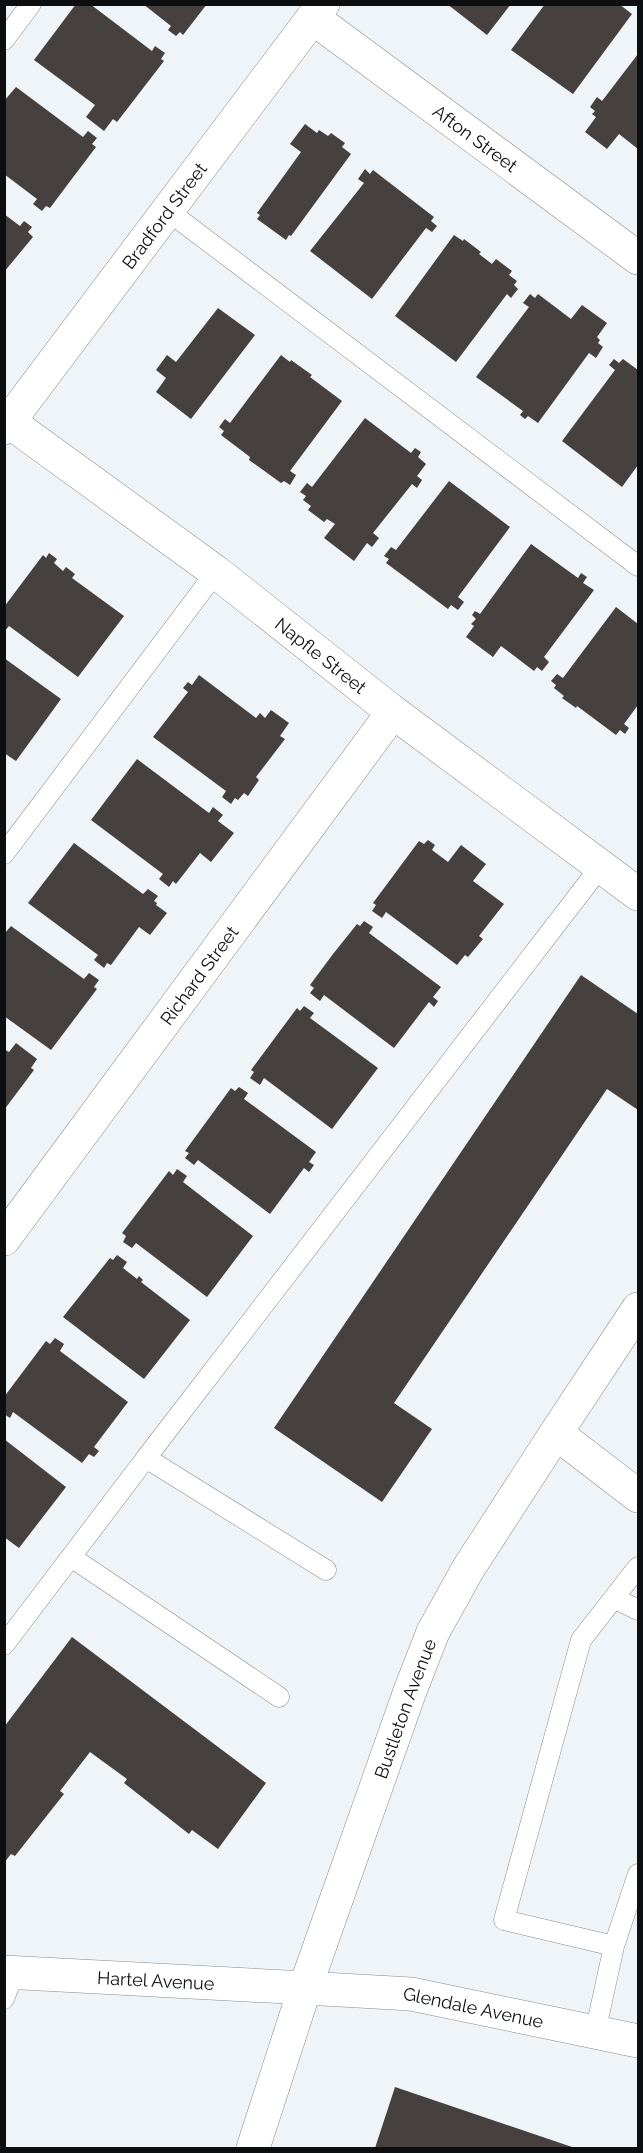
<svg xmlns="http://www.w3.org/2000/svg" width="643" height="2153" font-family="Raleway,sans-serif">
<rect width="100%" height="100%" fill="#eef4f8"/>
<path fill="#46403f" d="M76,4H90L152,51L155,46L165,53L161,59L164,61L117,122L113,119L104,131L86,117L95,105L34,60Z
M143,4H207L183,35L180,32L176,36L168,30L171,26Z
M447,4H511L487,35Z
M545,4H619L632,14L573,94L511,50Z
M638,54V149L619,134L607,149L585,132L596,117L592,114L595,111L590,107L597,97L602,101Z
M16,87L83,137L88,131L97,138L92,144L96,147L71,180L50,208L46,206L42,211L33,204L37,199L4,174V101Z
M305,124L317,133L319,130L328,136L331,133L345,143L342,147L351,154L291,236L289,235L286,240L257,219L260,215L257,213L301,152L290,144Z
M365,169L370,174L373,170L434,217L431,221L437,226L432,232L426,228L372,299L310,251L364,183L358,179Z
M4,214L20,226L24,221L32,227L28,232L33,237L4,272Z
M454,235L463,241L464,239L481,252L479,254L492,264L496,259L512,271L509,275L517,281L514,285L518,289L511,298L507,294L456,362L395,316Z
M530,294L535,298L538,294L571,319L582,305L607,323L597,337L600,340L598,343L603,347L596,358L589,353L538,423L528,416L525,419L520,415L523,411L476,377L529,307L523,303Z
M218,308L255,335L191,419L156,392L166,378L156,370L167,355L176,362Z
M281,355L290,362L291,360L312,375L310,377L342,401L290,471L296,475L290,485L284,481L281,483L249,460L250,457L221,435L224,431L219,427L225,419L230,423Z
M614,359L619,363L623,359L638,370V465L622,487L562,441L615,370L609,365Z
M365,418L411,453L415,448L421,452L418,457L426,464L417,476L422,480L417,488L412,484L373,533L379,538L372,547L367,543L354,561L324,538L335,524L327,519L324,522L308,510L311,506L303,500L306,496L300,492L307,483L312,487Z
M449,481L510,527L458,597L464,602L458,610L451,605L448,609L386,563L389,559L384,556L391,547L396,550Z
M531,544L578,578L581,573L587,577L583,583L594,590L544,657L549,662L542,671L537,667L534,671L501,646L493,657L466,637L474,626L471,624L476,619L472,615L475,611L480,614Z
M49,553L57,559L54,563L63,571L66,567L75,574L72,578L124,616L78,677L9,626L4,632V607L43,555L46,558Z
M616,607L638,624V705L624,724L629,728L625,734L620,730L616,735L577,706L576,708L562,698L564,696L554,688L556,685L551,681L557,674L563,678Z
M4,658L61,699L16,761L4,753Z
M199,675L256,718L260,713L265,718L271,710L289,723L280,736L285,739L256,777L259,780L248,796L244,793L238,800L235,798L231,804L222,797L226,791L153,737L188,692L183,688L188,682L192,685Z
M137,759L209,813L213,807L223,815L218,821L234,833L211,862L200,853L176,884L173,881L169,887L159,879L163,874L91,820Z
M428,840L435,845L432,850L448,862L461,845L486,864L473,881L504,904L479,936L483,939L468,957L465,955L457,965L386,912L382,918L372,911L376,905L373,903L419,841L424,844Z
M74,843L143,894L148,889L158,896L154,901L157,903L156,905L167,913L150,935L139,927L111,965L107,963L104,968L94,960L98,955L28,903Z
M364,921L373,927L369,933L441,987L433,997L438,1001L434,1007L429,1002L394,1048L324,995L320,1001L310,993L314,988L310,985L333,954L357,924L360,926Z
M11,926L84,979L89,973L99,980L94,987L97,989L51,1050L4,1016V934Z
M581,975L638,1014V1110L607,1089L394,1403L432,1429L382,1502L274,1428Z
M304,1006L314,1013L310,1018L378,1068L332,1129L264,1078L260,1085L250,1078L254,1072L251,1070L297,1008L300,1011Z
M16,1043L37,1059L31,1068L34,1070L4,1110V1049L9,1052Z
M239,1087L248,1093L244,1099L316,1152L309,1162L314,1165L309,1172L304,1168L270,1214L198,1160L194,1165L185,1158L189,1153L185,1151L231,1088L235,1091Z
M177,1169L187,1176L183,1182L253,1236L207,1297L136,1243L132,1248L123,1242L126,1236L122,1233L169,1171L173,1175Z
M117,1255L127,1262L123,1268L137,1279L139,1276L143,1280L141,1282L190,1320L144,1379L63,1317L110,1258L113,1260Z
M55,1338L64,1344L60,1351L128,1402L94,1447L99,1451L94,1457L89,1454L82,1463L13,1412L10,1418L4,1414V1397L46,1341L50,1344Z
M4,1439L66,1487L19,1548L4,1537Z
M72,1637L266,1783L218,1849L192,1830L189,1834L124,1783L127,1779L90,1752L60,1791L64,1794L15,1856L11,1854L4,1863V1727Z
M395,2087L575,2148H375Z"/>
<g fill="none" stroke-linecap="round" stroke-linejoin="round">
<g stroke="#868b8f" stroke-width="21">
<path id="service" d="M4,40L31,4
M168,211L638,566
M4,854L216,572
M146,1458L601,866
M71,1557L279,1697
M638,1567L581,1640L504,1920L614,1946L638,1874
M614,1598L638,1610
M4,1645L146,1458L326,1570
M4,1999L14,1973
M595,2033L614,1946"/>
</g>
<g stroke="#868b8f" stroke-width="34">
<g id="minor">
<path id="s1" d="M313,18L638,258"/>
<path id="s2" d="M4,418L216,572L393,712L638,894"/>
<path id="s3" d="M4,428L323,4"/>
<path id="s4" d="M4,1239L393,712"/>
<path d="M556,1433L638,1496"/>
<path id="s5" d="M4,1972L305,1988"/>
</g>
</g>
<g stroke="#868b8f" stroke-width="34">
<g id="tertiary">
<path id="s6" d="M305,1988L411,1994L638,2041"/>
</g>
</g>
<g stroke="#868b8f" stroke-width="34">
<g id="primary">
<path id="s7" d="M253,2148L305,1988L410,1691L433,1632L468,1569L556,1433L638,1309"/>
</g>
</g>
<use href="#service" stroke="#fff" stroke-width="20"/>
<use href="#minor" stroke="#fff" stroke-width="33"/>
<use href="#tertiary" stroke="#fff" stroke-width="33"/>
<use href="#primary" stroke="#fff" stroke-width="33"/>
</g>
<g text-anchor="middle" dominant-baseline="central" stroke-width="6" stroke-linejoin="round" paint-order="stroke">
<g font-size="18" fill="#0c0e10" stroke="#eef4f8">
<text stroke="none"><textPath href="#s1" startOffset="202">Afton Street</textPath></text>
<text stroke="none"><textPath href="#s3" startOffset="266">Bradford Street</textPath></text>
<text stroke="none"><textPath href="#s2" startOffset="396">Napfle Street</textPath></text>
<text stroke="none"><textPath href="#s4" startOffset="328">Richard Street</textPath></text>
<text stroke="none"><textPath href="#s7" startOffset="465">Bustleton Avenue</textPath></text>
<text stroke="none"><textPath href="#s5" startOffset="152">Hartel Avenue</textPath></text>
<text stroke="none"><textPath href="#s6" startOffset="170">Glendale Avenue</textPath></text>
</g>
</g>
<rect width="643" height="2153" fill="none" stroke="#0c0e10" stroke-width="12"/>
</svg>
